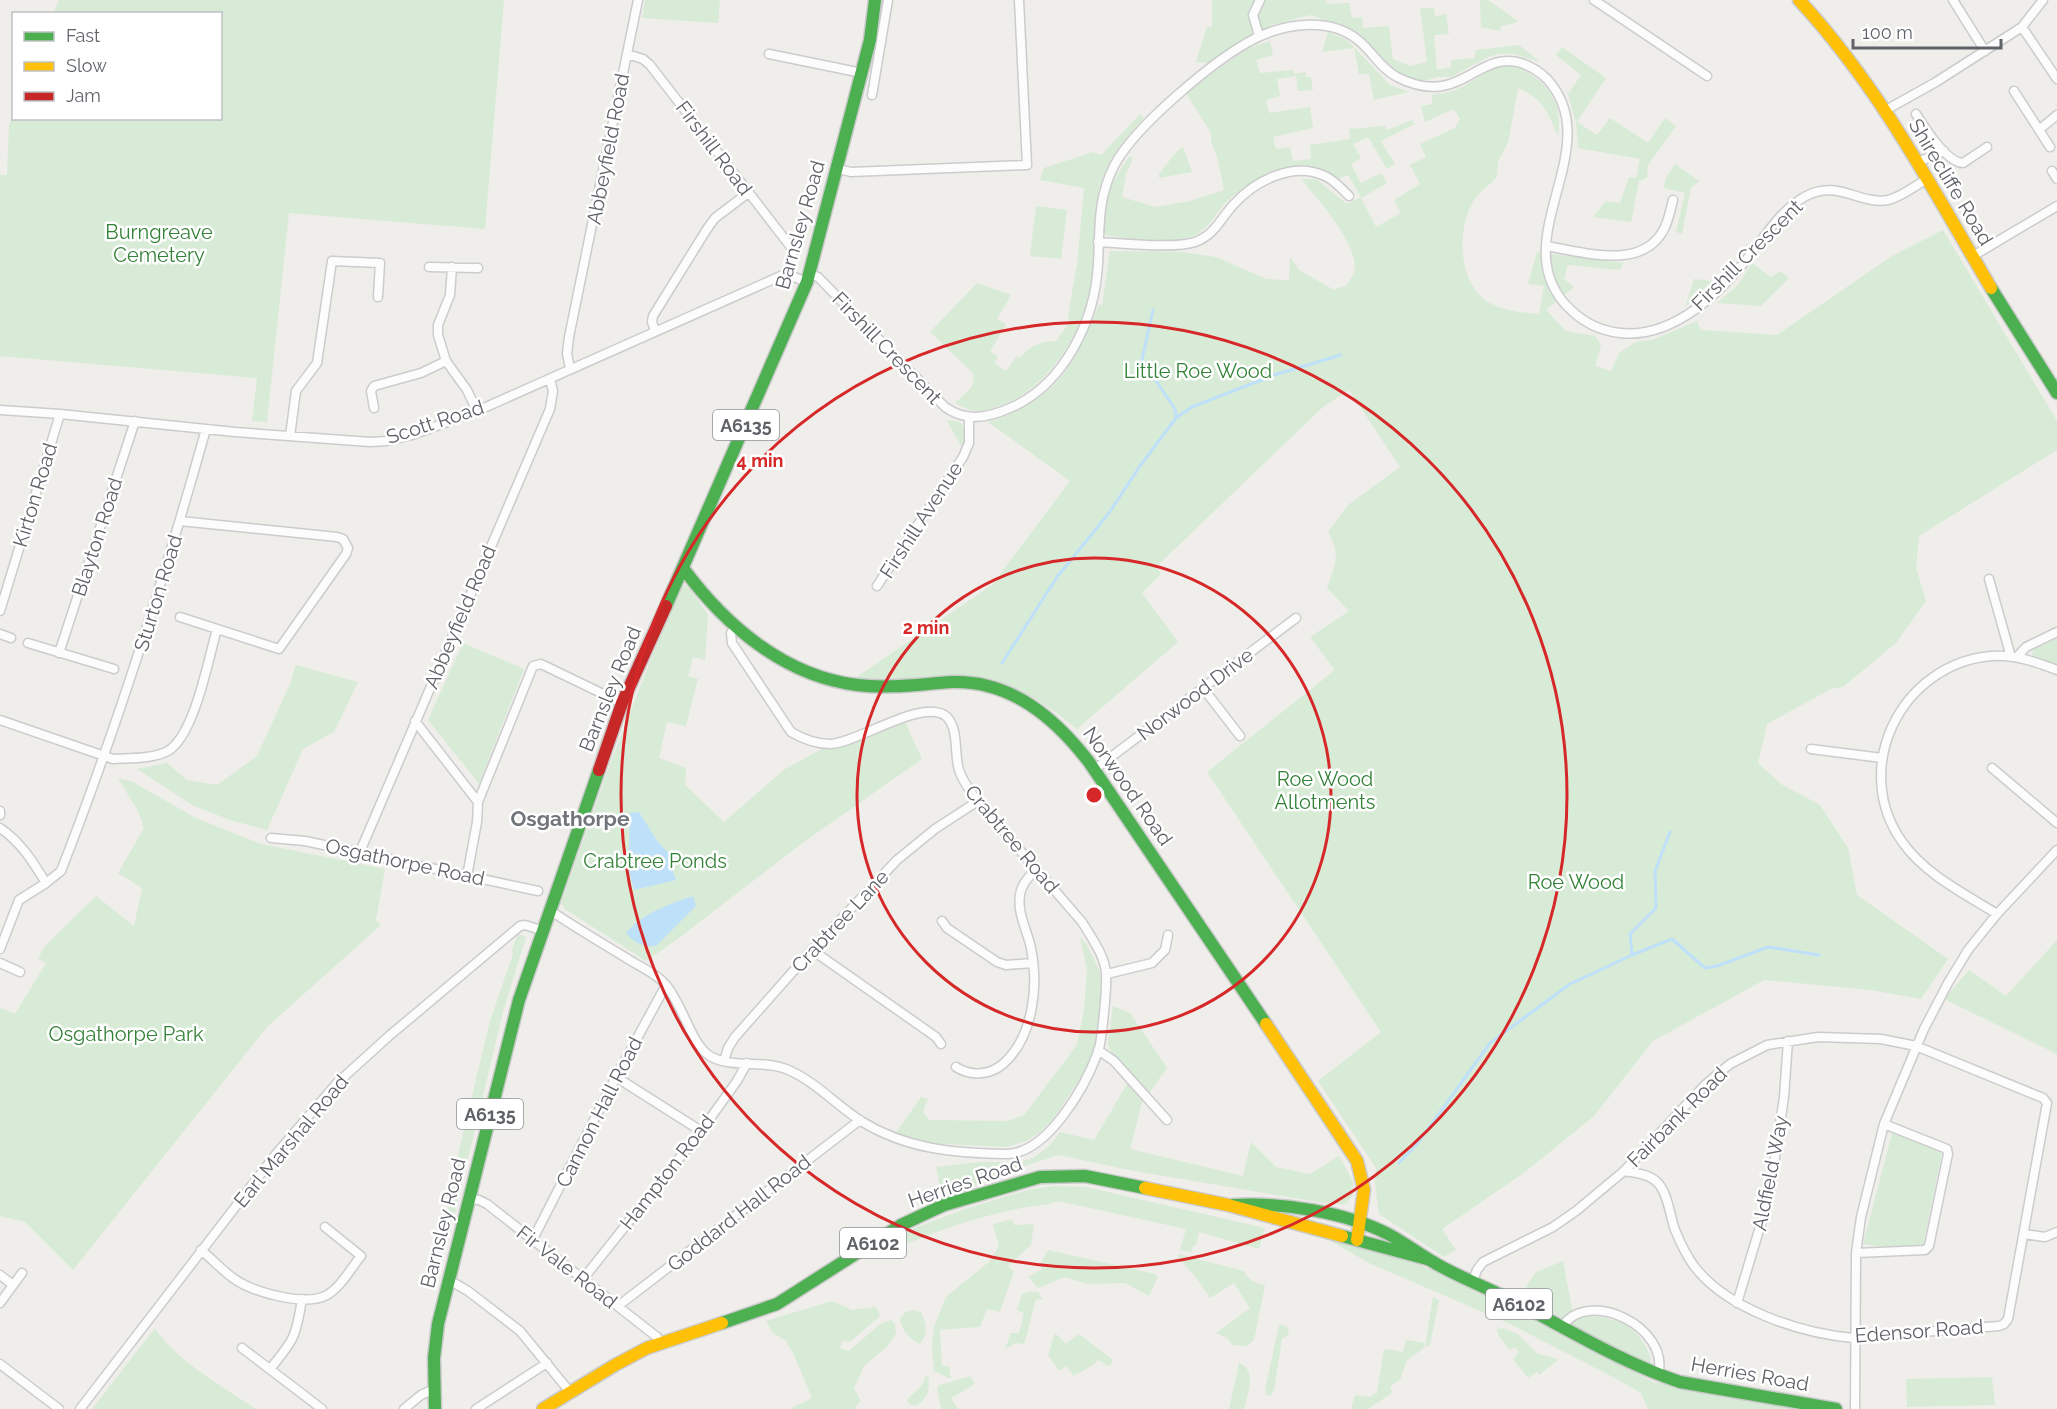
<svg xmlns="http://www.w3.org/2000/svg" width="2057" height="1409" font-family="Raleway,sans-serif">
<rect width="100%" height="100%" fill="#efeeea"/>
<path fill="#d8ebd6" d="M59,0H504L485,229L289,213L267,422L252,421L257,378L0,356V175H7L9,126L13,114L14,118H220V14L53,13Z
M645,0H720L718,23L642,18Z
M1212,0H1326L1327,4L1349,3L1352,18L1362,17L1363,28L1389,26L1393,59L1410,66L1427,62L1420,8H1434L1435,16L1446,14L1449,34L1434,35L1437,70L1451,67V60L1475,58V50L1519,45L1540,62L1514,54H1498L1488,57L1451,77H1437L1424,81L1403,75L1384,61L1368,41L1350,28L1310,15L1269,26L1239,41L1208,63L1196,62L1207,26L1212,28Z
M1480,0H1488L1518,21L1515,23L1501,26L1500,31L1481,27Z
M1328,32L1347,40L1390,85L1409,92L1374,100L1369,74H1359L1354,48L1322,52Z
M1270,41L1273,55L1256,60L1260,73L1293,70L1294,74L1306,72V77H1311L1313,90L1298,91L1296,76L1277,79L1280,96L1266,100L1269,113L1310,107L1313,128L1273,137L1276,149L1290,147L1293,161L1311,159L1310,145L1350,139L1349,129L1385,126L1387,130L1412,120L1415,124L1381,141L1395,164L1387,169L1368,137L1353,144L1361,158L1351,164L1361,183L1381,173L1387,183L1361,198L1376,227L1401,213L1394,200L1420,184L1410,165L1426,157L1420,144L1455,128L1460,119L1454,109L1425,122L1421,106L1432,104V95C1440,93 1448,93 1455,90C1471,84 1489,67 1506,66C1526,65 1550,86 1556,104C1560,114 1559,126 1558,136C1547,112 1544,99 1518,88L1508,143L1498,162L1497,177C1490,184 1480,192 1474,200C1457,228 1457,278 1485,300C1500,311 1521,312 1539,314L1544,286L1528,284L1537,252L1623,263L1620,270L1568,265L1564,279L1574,287L1546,310L1566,331L1595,336L1601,345L1595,366L1611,371L1619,353L1636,342L1652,340L1697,321L1701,330L1777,335L1892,256L1943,230L2057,421V450L1919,536L1916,568L1926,601L1896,643L1843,687L1831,689L1767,724L1758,763L1781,784L1820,805L1848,848L1857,895L1948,959L1921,999L1871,990L1764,980L1653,1041L1594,1116L1525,1172L1442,1229L1456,1250L1444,1257L1379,1214L1375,1184L1376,1168L1318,1081L1381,1032L1207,772L1335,670L1310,637L1349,611L1327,588C1336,563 1341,556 1328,532L1348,505L1400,467L1349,390L1323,407L1156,567L1161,574L1142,593L1178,642L1077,729C1046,704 1016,683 975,676C953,672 928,678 906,680C889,681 872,679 855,678L992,585L1070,481L988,422C1058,400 1072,368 1099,304L1102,306L1110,251L1182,252L1216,257L1266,279L1289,280L1290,257L1299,270L1334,290L1347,285C1349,281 1352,277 1354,273C1362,248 1316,197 1301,179H1316L1347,204L1361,197L1348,175L1337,179C1306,160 1285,166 1255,182C1244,188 1234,194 1225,203C1216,213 1210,227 1197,234C1176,245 1130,240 1106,235C1095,213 1116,173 1130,156L1133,159L1126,174L1122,197L1155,207L1190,201L1224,190L1218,160L1211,141V133L1186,93L1246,49Z
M1562,47L1606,78L1577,122L1597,135L1610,118L1648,143L1665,118L1676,126L1648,165L1647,178L1639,181L1631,222L1593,217L1606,201L1620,203L1629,177L1636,178L1640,159L1578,148L1576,122L1568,94L1581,75L1556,55Z
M1140,114L1144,118C1128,136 1111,154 1103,177C1091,207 1097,237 1095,268C1090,321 1052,390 998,406C992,408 983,412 976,411C969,410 961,406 955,403L972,387L974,374L930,332L977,283L1011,295L997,319L1006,324L990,352L998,356L994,363L1006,371L1017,356L1020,358C1029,346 1041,341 1056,341L1070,322L1068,315L1077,265L1084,188L1040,180L1044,168L1093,152L1101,155Z
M1183,147L1192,172L1159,178V174L1177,151Z
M1675,164L1699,181L1691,188L1682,234L1676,232L1685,193L1663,188L1666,178Z
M1036,206L1067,210L1061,259L1030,256Z
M1752,263L1771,277L1781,271L1789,278L1761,306L1717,303L1738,285Z
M1694,279L1712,281L1685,307Z
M952,420L961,423L964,429L965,442L961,446L947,421Z
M683,585L690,588L708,615L705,660L693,657L688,676L698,679L686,726L667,722L659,758L686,768L685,785L724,822L785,769L831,744L903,718L922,759L801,844L675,941L646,961L565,909L561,903L613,756L679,588Z
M2057,638V666L2032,655L2033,649Z
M463,643L524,669L479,784L428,720Z
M296,665L358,682L334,732L303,749L267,830L230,820L194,806L137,769L167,763L187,780L217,785L257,756L291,682Z
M118,778L133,782L196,818L261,844L385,869L376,920L381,925L267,1027L73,1270L25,1222L0,1216V1008L15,1014L46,963L38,959L44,947L96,896L134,926L142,888L118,873L144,828L139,813Z
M518,934L526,937L503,1012L449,1238H443L460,1146L490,1021L513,954L512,949Z
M1080,937L1087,945L1100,972L1101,995L1095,1049L1084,1073L1054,1118L1039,1133L1026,1141L1006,1147L921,1143L895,1134L921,1097L928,1099L923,1111L929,1120L1008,1121L1024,1115L1077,1045L1084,1011L1087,970Z
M2057,940V1054L1944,999L1969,970L2006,996Z
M1113,1006L1130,1013L1167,1068L1142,1103L1130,1149L1243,1176L1251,1142L1276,1167L1310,1174L1339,1156L1353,1181V1195L1346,1204H1330L1134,1171L1058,1155L1022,1167L942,1199L936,1167L979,1162H1019L1033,1158L1050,1145L1060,1132L1094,1140L1127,1084L1108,1045Z
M1893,1130L1942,1153L1924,1241L1926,1244L1920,1247L1918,1245L1884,1247L1863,1244Z
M1055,1186L1086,1187L1265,1228L1259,1249L1199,1232L1196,1245L1193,1246L1192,1252L1180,1250L1186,1229L1058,1201L1049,1204C992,1210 939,1230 886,1252L884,1246L917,1227L971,1207L1028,1190Z
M1012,1219L1014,1225L1034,1224L1031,1245L1008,1266L1014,1271L1000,1312L987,1309L980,1327L940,1330L942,1366H949L951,1379L934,1371L932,1347L934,1327L946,1297L990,1261L999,1246L993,1224Z
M1322,1236L1376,1250L1444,1274L1653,1382L1794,1409H1648L1641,1393L1611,1376L1508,1323L1369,1263Z
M1048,1250L1155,1274L1158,1277L1149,1296L1125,1283L1087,1284L1065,1277L1038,1288L1028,1277L1042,1269L1040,1264Z
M1178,1254L1244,1271C1249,1281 1255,1283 1265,1285L1254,1340L1247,1346L1232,1345L1227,1338L1216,1333L1250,1308L1234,1283L1210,1298L1198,1280L1178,1257Z
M1563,1261L1572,1309L1579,1316C1606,1315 1633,1321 1646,1347C1649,1354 1652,1358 1650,1366L1585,1332L1521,1294L1536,1272Z
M1028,1292H1038L1043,1300L1036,1299L1024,1344L1016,1343L1005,1349L1011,1333H1019L1024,1313L1017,1310L1022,1294Z
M1433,1297L1439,1300L1430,1345L1425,1347Z
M832,1301L852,1310L876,1307L880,1316L850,1342L842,1340L840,1348L849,1351L880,1324L891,1320L895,1324L896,1333L888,1346L864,1366L854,1388L861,1401L855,1407L856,1409H790L812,1398L794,1355L786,1341L773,1333L766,1321Z
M913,1310L921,1312C926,1323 929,1333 920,1344C910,1340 902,1330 900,1320L905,1312Z
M1279,1325H1283L1289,1329L1288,1335L1282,1339L1274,1390L1271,1396L1266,1395L1265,1390Z
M155,1328C175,1360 225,1388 256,1409H92Z
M1504,1328L1519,1335L1538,1354L1559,1359L1539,1375L1537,1372L1528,1378L1513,1359L1519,1352L1515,1347L1510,1350L1499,1336L1496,1329Z
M1055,1333L1066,1344L1079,1334L1113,1360L1110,1367L1098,1360L1093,1365L1073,1376L1067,1366L1059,1371L1048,1355Z
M1406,1340L1425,1343L1423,1349L1407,1360L1400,1380L1393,1384L1390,1389L1393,1392L1368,1409H1351L1355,1395L1370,1397L1377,1392L1384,1350L1389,1349L1403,1352Z
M1239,1363C1258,1370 1247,1395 1244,1409H1229Z
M928,1376C931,1389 927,1400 915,1406L909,1404L907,1400C914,1391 922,1390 925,1377Z
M970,1376L975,1384L951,1398L958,1409H941L937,1388L940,1385Z
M1992,1377L1995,1405L1907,1407L1906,1379Z"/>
<path fill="#bfe0f9" d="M639,812L658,842L674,859L673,872L676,880L634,890L626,858L629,847L630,813Z
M693,896L696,906L656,946C642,947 635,943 626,933C642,913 670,904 693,896Z"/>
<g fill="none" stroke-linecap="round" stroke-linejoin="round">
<path stroke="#bfe0f9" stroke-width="3" d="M1153,310L1142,360L1175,409L1176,417
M1002,663L1057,577L1109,513L1140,466L1176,418L1192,407L1274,375L1341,355
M1632,954L1630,934L1656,908L1655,871L1670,832
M1399,1163L1417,1144L1490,1043L1570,984L1632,955L1672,939L1705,968L1717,966L1768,947L1819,955"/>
<g stroke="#cbcccc" stroke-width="11">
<path id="street" d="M1594,0L1707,76
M1953,0L1985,51
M2022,27L2057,79
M1259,36L1253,15L1260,0
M627,54L643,59L650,65L794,251
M769,54L862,73
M2014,91L2050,147
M872,95L888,0
M1886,110L1936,82L2022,27L2043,0
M1916,114C1924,127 1947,163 1963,163L1987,147
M2040,129L2057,115
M1918,162L1944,151
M838,169L851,172L1027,165L1019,0
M2052,171L2057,179
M1098,242C1122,243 1175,249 1195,242C1215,235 1220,219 1234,204C1255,181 1293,161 1325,176C1334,180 1342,189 1349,196
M1546,246C1584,252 1644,272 1665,227C1669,218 1671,208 1673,200
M1973,256L2057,206
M429,267L478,268
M452,267L450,295L438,325V335L446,361L467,390L477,411
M810,274L818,277L945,407C966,422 987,418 1010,408C1064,385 1095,321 1098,264C1100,228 1097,200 1114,166C1134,127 1216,58 1256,38C1287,23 1330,17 1358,40C1373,52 1380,68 1397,77C1411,84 1426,89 1442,86C1470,82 1490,53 1521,63C1530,66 1540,72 1547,79C1611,149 1498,244 1572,311C1586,324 1602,331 1620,333C1674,339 1723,291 1753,251C1769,231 1782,209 1806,196C1838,179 1859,205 1888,200C1902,197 1916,185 1929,178
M655,331L652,322L653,316L707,229L715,218L748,193
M570,368L567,354L569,337L638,0
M374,408L371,391L374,386L421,373L446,361
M0,410L60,414L235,432L370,442L387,441L412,435L477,411L783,275H789L807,282
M290,436L296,391L317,363L332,261L380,263L378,297
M180,521L337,537L343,539L348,548L346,554L279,649L180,617
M1989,579L2011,657
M877,586L963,457L969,443V417
M0,611L60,414
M0,634L11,638
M28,643L114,669
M59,653L135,421
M2017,657L2026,647L2057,632
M1203,688L1240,736
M0,720L113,759C130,758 153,759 168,751C195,734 208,660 217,629
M415,721L478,802L477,822L467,876
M1811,749L1882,758
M1992,768L2057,823
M1095,769L1296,618
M478,802L533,666L541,664L622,703
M0,811V815
M0,828C21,842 33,862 46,883
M271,838L305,841L538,891
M359,854L550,409L553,391L550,379
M551,911C576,928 602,943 628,959C640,967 656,973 665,984C682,1003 690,1040 707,1054C728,1070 762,1059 786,1069C814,1080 836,1105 861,1121C906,1149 953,1153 1005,1154C1047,1155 1085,1087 1098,1052C1102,1041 1107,988 1106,975C1106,957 1091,937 1082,922L975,798C969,789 962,780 959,770C954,754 959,730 947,717C925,696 856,744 830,744C815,744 803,739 791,732L732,643L731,633L735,627
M1997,914C1965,894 1926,875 1903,843C1849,769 1901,664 1991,656C2014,654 2036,662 2057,670
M942,921L947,928L997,962L1006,965L1033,963
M0,949L19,900L46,883L61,871C118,725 164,579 206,429
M812,950L936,1037L941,1044
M0,963L20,972
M1107,974L1152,963L1165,950L1168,935
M1098,1050L1114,1061L1167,1120
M724,1061L728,1048L735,1037L812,950L897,860L935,829L978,801
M956,1067C970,1076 989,1076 1003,1064C1033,1038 1039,986 1031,948C1027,930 1017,913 1020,895C1021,884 1030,876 1037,868
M616,1077L701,1131
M469,1199L479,1200L487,1204L657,1337L661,1343
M2024,1234L2045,1237L2057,1232
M533,1239L616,1077L666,985
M201,1250C212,1259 222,1270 233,1278C252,1292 305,1307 327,1295C341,1287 351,1268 361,1256L325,1227
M1856,1253L1925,1250L1929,1246L1948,1154L1947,1149L1884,1124
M0,1275L13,1285
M583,1279L701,1131L737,1081L747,1063
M449,1280L468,1291L520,1331L570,1392
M1473,1281L1477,1270L1483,1262L1553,1227L1576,1211L1624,1171L1706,1084L1730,1064L1767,1045L1818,1037L1881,1039L1916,1046L2043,1098L2047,1103L2008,1319L2004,1324L1999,1326C1965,1329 1932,1331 1898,1334C1884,1335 1867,1339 1853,1338C1799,1333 1727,1309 1694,1266C1686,1255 1680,1242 1675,1230C1670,1216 1668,1194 1658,1183C1650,1174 1635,1173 1624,1171
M0,1303L22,1273
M1737,1303L1769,1197L1784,1097L1788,1041
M618,1306L860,1120
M1562,1327C1587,1287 1671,1327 1658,1375
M242,1348L322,1409
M0,1364L59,1409
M270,1369C294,1340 296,1337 302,1299
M80,1409L276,1154L336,1084L389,1036L520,926L525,925L544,931
M404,1409L421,1395L434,1389
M476,1409L547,1363
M1855,1409L1856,1253L1861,1217L1884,1124L1924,1029L1948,983L1968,950L1997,914L2057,850"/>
</g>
<g stroke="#cacacb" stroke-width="15">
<path id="fast" d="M1991,288L2057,393
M683,568C725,625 784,676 857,685C889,689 920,684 952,682C1011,680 1055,718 1089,762L1266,1024
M666,606L807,282L870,40L875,0
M1233,1205C1281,1202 1345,1212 1388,1234C1407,1244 1424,1258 1442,1267C1468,1281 1495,1291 1521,1305C1573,1332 1623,1363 1680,1382L1836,1409
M1342,1236L1427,1259
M722,1323L777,1304L901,1225L944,1205L1040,1177L1085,1176L1145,1188
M435,1409L434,1358L438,1324L519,1000L599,770"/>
</g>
<g stroke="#cacacb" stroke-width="15">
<path id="slow" d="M1799,0C1880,88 1931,186 1991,288
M1266,1024L1357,1161L1364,1190L1357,1240
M1145,1188L1228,1205L1342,1236
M543,1409L615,1365L647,1348L722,1323"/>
</g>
<g stroke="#cacacb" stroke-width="15">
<path id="jam" d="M599,770L622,703L666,606"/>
</g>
<use href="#street" stroke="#fdfcfc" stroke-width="8"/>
<use href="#fast" stroke="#4caf50" stroke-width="12"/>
<use href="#slow" stroke="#ffc107" stroke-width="12"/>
<use href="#jam" stroke="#c62828" stroke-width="12"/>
</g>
<g fill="none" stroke="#d62828" stroke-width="3">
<circle cx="1094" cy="795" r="237"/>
<circle cx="1094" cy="795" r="473"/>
</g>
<g text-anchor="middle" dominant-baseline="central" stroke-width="5" stroke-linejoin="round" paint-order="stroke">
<g fill="#fff" stroke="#8f9295" stroke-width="1.5">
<rect x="713" y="410" width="66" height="30" rx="4.5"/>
<rect x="457" y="1099" width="66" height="30" rx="4.5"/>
<rect x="840" y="1228" width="66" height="30" rx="4.5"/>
<rect x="1486" y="1289" width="66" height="30" rx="4.5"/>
</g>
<g font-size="18" font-weight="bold" fill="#5f6368">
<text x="746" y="425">A6135</text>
<text x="490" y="1114">A6135</text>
<text x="873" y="1243">A6102</text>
<text x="1519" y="1304">A6102</text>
</g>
<g font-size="20" fill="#5f6368" stroke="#fff">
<text transform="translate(714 148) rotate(53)">Firshill Road</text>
<text transform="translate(608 149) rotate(-79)">Abbeyfield Road</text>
<text transform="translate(1951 182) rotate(59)">Shirecliffe Road</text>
<text transform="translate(800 225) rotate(-74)">Barnsley Road</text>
<text transform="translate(1747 255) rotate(-45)">Firshill Crescent</text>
<text transform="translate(887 348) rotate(46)">Firshill Crescent</text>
<text transform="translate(435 422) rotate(-18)">Scott Road</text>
<text transform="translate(35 495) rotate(-73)">Kirton Road</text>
<text transform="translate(921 520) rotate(-57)">Firshill Avenue</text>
<text transform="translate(97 537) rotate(-72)">Blayton Road</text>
<text transform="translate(158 593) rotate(-73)">Sturton Road</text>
<text transform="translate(460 617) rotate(-67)">Abbeyfield Road</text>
<text transform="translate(610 689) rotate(-68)">Barnsley Road</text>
<text transform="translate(1195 694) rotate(-37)">Norwood Drive</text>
<text transform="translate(1128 786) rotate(55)">Norwood Road</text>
<text transform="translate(1012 839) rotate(50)">Crabtree Road</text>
<text transform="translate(405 862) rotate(12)">Osgathorpe Road</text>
<text transform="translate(840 921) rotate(-47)">Crabtree Lane</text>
<text transform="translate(599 1112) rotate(-63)">Cannon Hall Road</text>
<text transform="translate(1677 1117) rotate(-45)">Fairbank Road</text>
<text transform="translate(291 1141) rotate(-50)">Earl Marshal Road</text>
<text transform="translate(667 1172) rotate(-52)">Hampton Road</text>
<text transform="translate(1770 1173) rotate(-79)">Aldfield Way</text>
<text transform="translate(965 1182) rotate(-19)">Herries Road</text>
<text transform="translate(739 1213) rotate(-38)">Goddard Hall Road</text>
<text transform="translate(443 1223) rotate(-76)">Barnsley Road</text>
<text transform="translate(567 1267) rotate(38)">Fir Vale Road</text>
<text transform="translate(1919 1331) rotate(-4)">Edensor Road</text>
<text transform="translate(1750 1374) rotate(10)">Herries Road</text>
</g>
<g font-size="20" fill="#348238" stroke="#fff">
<text x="159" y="232">Burngreave<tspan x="159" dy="23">Cemetery</tspan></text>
<text x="1198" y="371">Little Roe Wood</text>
<text x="1325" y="779">Roe Wood<tspan x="1325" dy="23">Allotments</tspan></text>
<text x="655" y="861">Crabtree Ponds</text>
<text x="1576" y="882">Roe Wood</text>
<text x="126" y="1034">Osgathorpe Park</text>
</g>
<g font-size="21" font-weight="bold" fill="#70757a" stroke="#fff">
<text x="570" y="818">Osgathorpe</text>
</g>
</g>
<circle cx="1094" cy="795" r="9" fill="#d62828" stroke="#fff" stroke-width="3"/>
<g font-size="18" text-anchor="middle" font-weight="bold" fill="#d62828" stroke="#fff" stroke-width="5" stroke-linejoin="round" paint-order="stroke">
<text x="760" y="467">4 min</text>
<text x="926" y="634">2 min</text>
</g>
<rect x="12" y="12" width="210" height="108" fill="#ffffff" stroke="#bfc1c3" stroke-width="1.5"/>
<rect x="24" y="32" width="30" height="9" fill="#4caf50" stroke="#bfc1c3" stroke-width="1.5"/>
<text x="66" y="42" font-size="18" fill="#5f6368">Fast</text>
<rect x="24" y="62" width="30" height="9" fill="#ffc107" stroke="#bfc1c3" stroke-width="1.5"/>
<text x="66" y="72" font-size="18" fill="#5f6368">Slow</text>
<rect x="24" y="92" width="30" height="9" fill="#c62828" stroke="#bfc1c3" stroke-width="1.5"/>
<text x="66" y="102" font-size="18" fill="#5f6368">Jam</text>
<path d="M1853 39v9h148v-9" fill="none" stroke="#5f6368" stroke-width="3"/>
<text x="1862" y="39" font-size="18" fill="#5f6368" stroke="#ffffff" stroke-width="4.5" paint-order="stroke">100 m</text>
</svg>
